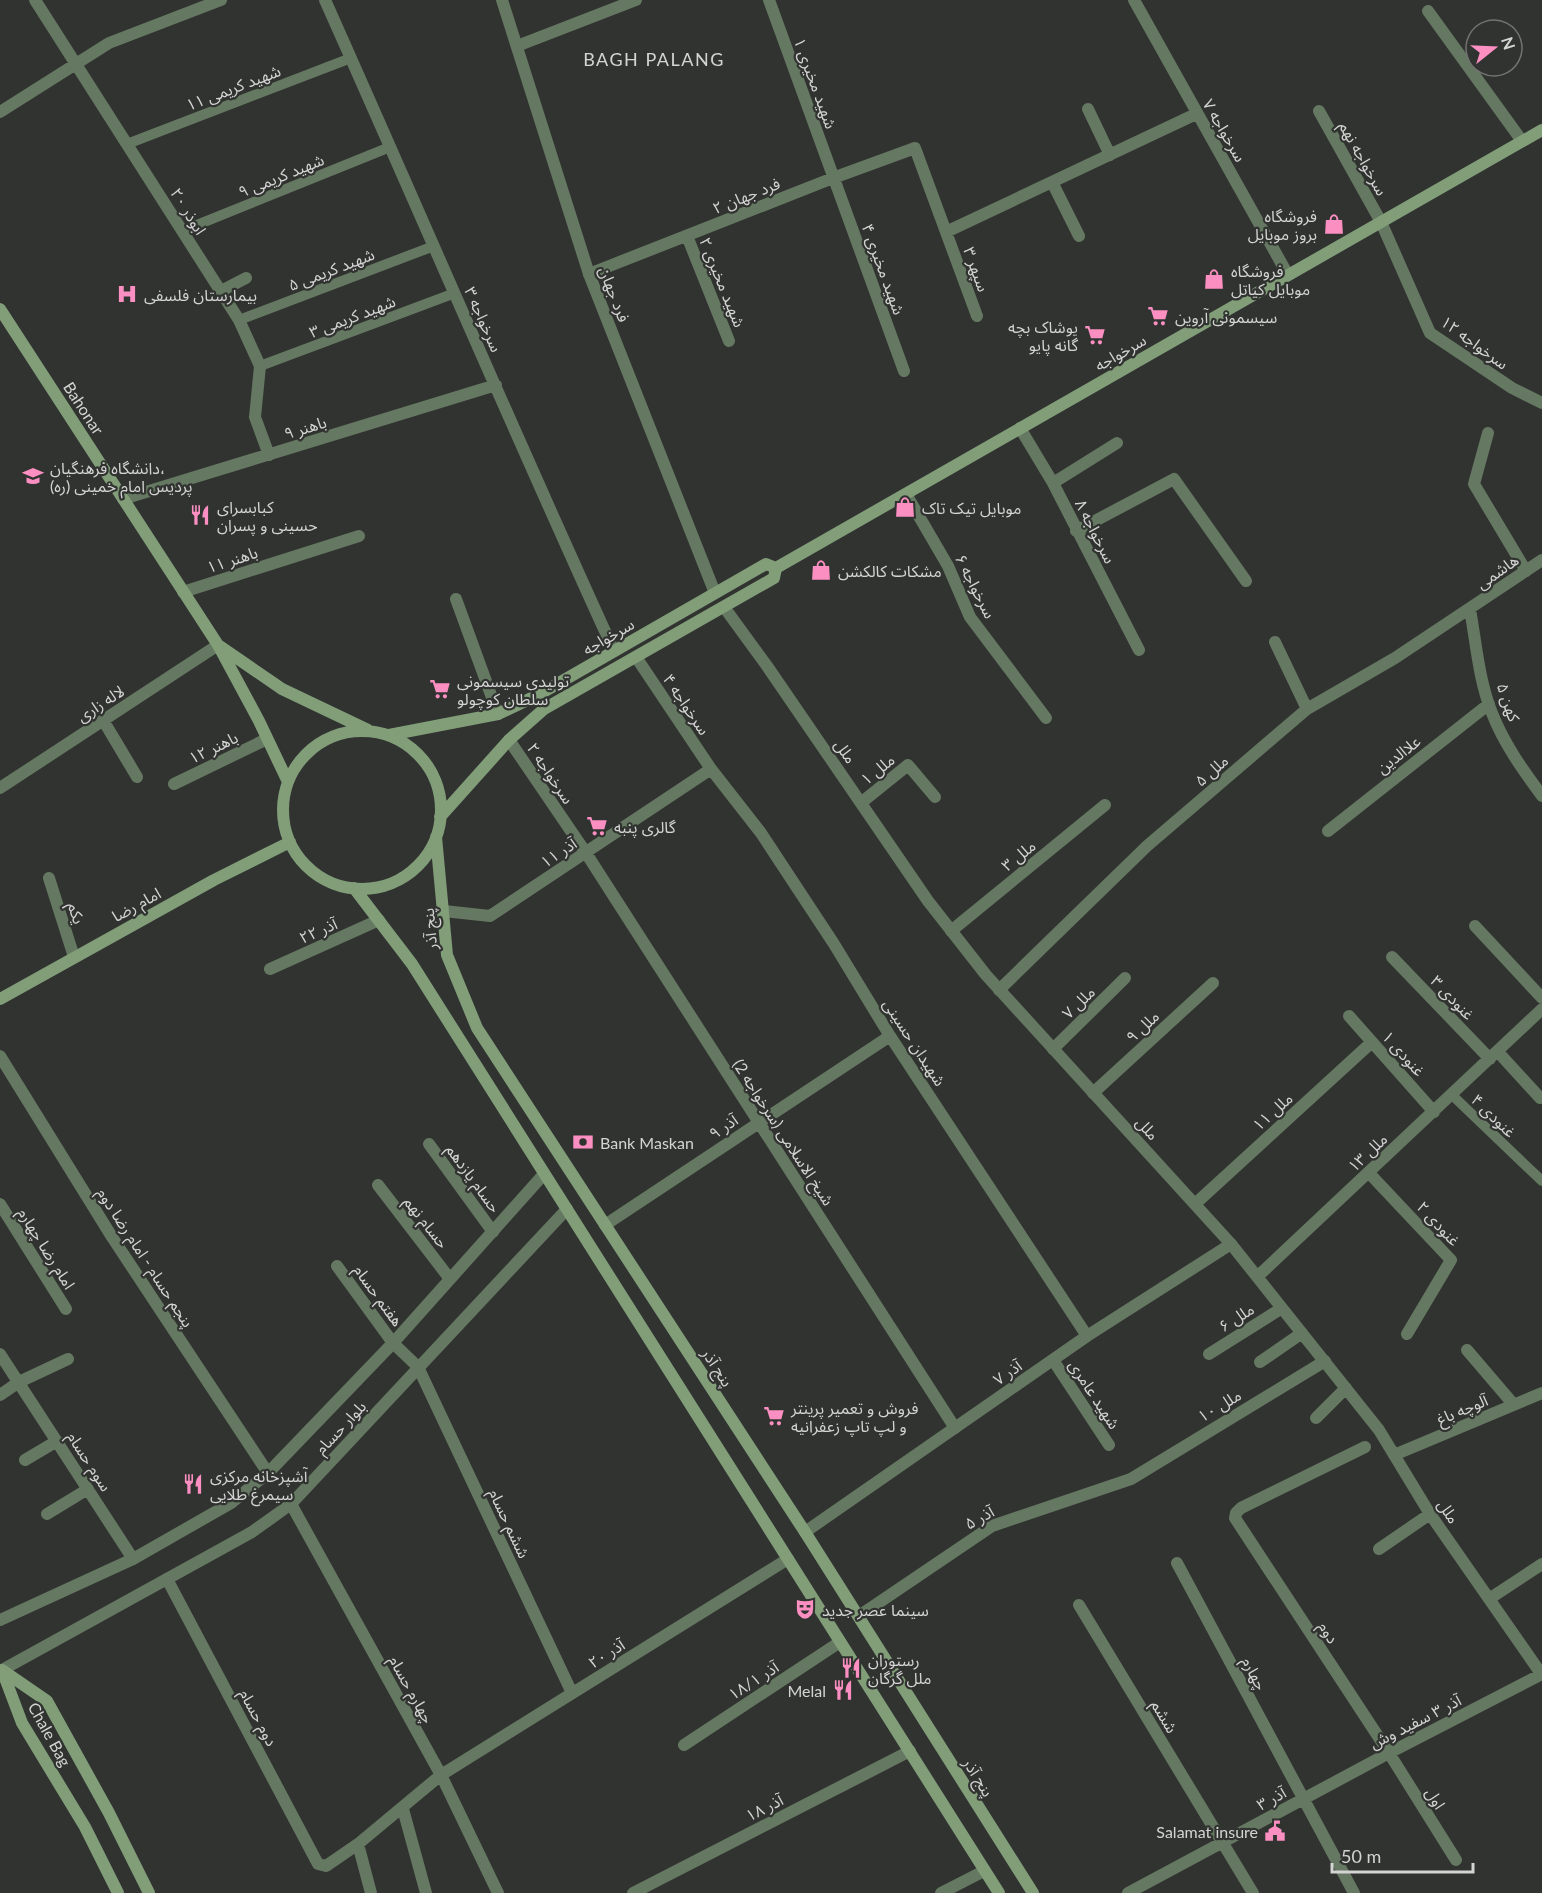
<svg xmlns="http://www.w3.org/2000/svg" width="1542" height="1893" font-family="Lato,'Noto Sans Arabic',sans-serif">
<rect width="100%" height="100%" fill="#313331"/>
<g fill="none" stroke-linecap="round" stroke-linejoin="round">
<path stroke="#657861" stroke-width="10" d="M127,144L351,58
M182,231L390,147
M239,320L434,246
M260,366L455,293
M1452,1095L1542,1181"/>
<path stroke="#657861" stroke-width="12" d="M35,0L239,320L260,366L255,417L269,455
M325,0C422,217 515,435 614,651
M769,0L904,371
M1134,0L1288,275
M1428,11L1522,141
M517,46L636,0
M1088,109L1110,155
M1319,111L1381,222L1430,333L1512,388L1542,403
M0,112L109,43L221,0
M1052,182L1079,236
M946,232L1196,114
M687,236L729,341
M589,274L833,178L915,148L977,316
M221,291L246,278
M1020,428L1053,483L1139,650
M1488,433L1474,484L1526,571
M1053,483L1117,443
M906,494L948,566L970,617L1046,718
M123,499L496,385
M1076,531L1174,479L1246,581
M183,592L359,536
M456,599L498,714
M1470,609C1476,643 1479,681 1492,713C1504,744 1523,770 1542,796
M1275,642L1307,709
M636,657L711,769L761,833L834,944L890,1036L1087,1336
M103,720L137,777
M509,740L586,853L955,1428
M174,784L267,739
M0,788L218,645
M862,802L908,765L935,797
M1328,831L1489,704
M49,878L74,957
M444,911L490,916L711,769
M1475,926L1542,998
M951,931L1105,805
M1392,957L1490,1059
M270,969L379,920
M999,990L1147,846L1307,709L1395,658L1542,560
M1349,1016L1434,1112
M1053,1049L1125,978
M1498,1052L1540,1098
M0,1056L112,1237L268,1473
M1093,1093L1213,983
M429,1144L493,1232
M1369,1173L1451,1260L1407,1334
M378,1185L450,1279
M0,1204L66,1309
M1195,1204L1372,1042
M605,1225L890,1036
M1231,1244L1379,1430L1430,1514L1542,1675
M337,1266L393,1343
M1257,1277L1542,1009
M1467,1350L1514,1405
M0,1354L133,1559
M1209,1354L1282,1308
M1053,1360L1109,1445
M1260,1362L1302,1333
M418,1367L572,1693
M0,1395L19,1382L68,1359
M1316,1418L1346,1388
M1365,1447L1241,1508L1236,1513L1235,1518L1389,1753L1456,1860
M1394,1455L1542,1393
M25,1460L57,1441
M291,1504L441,1775L498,1893
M47,1514L88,1489
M1379,1549L1430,1514
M1177,1563L1354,1893
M167,1579L318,1864L326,1866L358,1844L441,1775L788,1559
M1489,1599L1542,1564
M1079,1605L1253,1893
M684,1745L840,1642
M403,1809L426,1893
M358,1844L371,1893
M633,1893L910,1751
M941,1893L984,1871
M1128,1893L1389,1753L1542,1674"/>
<path stroke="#657861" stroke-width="12" d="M502,0L589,274L715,593
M724,607L767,666L928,901L986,975L1231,1244L1087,1336L805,1532
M393,1343L418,1367
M859,1616L992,1526L1131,1479L1325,1361
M0,1620L133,1559L231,1503L268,1473L393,1343L544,1174
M2,1670L252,1532L291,1504L567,1209"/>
<path stroke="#819e79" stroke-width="12" d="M0,309L218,645
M776,568L1542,130
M283 810a79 79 0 1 1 158 0a79 79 0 1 1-158 0Z
M389,735L498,714L538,695L766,564L776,568L774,578L544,709L509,740L440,817
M288,782L259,721L218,645L282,689L368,730
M436,837L447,955L477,1028L805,1532L1033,1893
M354,888L412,964L999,1893
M0,999L214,880L290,842
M2,1670L47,1701L109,1813L149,1893
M2,1670L22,1723L85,1827L118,1893"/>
</g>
<defs>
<g id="shop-bare" transform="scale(1.62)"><path d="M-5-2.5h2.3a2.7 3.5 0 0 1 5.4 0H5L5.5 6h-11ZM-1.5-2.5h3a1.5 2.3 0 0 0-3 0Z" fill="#fc8fc1" stroke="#313331" stroke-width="2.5" paint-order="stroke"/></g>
<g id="hospital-bare" transform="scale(1.62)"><path d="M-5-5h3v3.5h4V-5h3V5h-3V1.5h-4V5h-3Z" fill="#fc8fc1" stroke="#313331" stroke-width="2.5" paint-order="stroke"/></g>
<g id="supermarket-bare" transform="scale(1.62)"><path d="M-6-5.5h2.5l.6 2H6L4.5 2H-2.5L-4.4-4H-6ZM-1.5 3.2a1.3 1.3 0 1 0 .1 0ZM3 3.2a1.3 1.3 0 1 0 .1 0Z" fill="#fc8fc1" stroke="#313331" stroke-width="2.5" paint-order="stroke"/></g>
<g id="university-bare" transform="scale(1.62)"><path d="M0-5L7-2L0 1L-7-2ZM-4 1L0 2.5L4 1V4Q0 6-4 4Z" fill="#fc8fc1" stroke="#313331" stroke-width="2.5" paint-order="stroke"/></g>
<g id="restaurant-bare" transform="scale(1.62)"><path d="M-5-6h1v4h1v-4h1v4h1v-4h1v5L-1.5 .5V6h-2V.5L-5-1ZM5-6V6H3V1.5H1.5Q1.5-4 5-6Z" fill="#fc8fc1" stroke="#313331" stroke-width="2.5" paint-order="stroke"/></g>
<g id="bank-bare" transform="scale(1.62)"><path d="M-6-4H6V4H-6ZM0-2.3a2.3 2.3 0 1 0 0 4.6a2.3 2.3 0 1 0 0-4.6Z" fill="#fc8fc1" stroke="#313331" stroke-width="2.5" paint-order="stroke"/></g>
<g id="theatre-bare" transform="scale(1.62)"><path d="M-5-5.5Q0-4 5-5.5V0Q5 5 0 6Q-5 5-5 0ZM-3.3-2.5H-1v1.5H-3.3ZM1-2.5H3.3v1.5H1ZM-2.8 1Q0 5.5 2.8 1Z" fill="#fc8fc1" stroke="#313331" stroke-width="2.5" paint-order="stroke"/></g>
<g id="civic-bare" transform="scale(1.62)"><path d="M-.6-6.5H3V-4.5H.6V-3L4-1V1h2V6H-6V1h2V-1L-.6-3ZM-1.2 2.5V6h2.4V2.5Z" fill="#fc8fc1" stroke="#313331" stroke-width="2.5" paint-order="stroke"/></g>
</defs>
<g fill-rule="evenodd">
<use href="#shop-bare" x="1334" y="224"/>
<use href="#shop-bare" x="1214" y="279"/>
<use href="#hospital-bare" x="127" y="294"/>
<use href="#supermarket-bare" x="1158" y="316"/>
<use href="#supermarket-bare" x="1095" y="335"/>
<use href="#university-bare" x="33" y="476"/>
<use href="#shop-bare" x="905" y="507"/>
<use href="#restaurant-bare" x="200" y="515"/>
<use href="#shop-bare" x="821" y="570"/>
<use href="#supermarket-bare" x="440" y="689"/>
<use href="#supermarket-bare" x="597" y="826"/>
<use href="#bank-bare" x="583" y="1142"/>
<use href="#supermarket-bare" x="774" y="1416"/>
<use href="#restaurant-bare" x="193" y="1484"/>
<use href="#theatre-bare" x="805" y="1609"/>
<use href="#restaurant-bare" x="851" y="1668"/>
<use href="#restaurant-bare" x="843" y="1690"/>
<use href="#civic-bare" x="1275" y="1831"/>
</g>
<g text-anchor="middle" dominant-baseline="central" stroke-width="4.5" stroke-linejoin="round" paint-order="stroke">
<g font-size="16" fill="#d3d4d3" stroke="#313331">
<text transform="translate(816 83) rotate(70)">شهید مخیری ۱</text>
<text transform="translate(233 87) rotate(-21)">۱۱ شهید کریمی</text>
<text transform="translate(1225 130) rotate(60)">سرخواجه ۷</text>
<text transform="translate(1364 158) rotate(61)">سرخواجه نهم</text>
<text transform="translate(281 175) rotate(-22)">۹ شهید کریمی</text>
<text transform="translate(746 195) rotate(-22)">۲ فرد جهان</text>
<text transform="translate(189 211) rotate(58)">ابوذر ۲۰</text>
<text transform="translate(331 269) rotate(-21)">۵ شهید کریمی</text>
<text transform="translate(884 269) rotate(70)">۴ شهید مخیری</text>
<text transform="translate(977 269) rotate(70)">۳ سپهر</text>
<text transform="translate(723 282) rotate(68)">۲ شهید مخیری</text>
<text transform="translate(615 294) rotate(69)">فرد جهان</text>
<text transform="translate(352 316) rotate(-21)">۳ شهید کریمی</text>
<text transform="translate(484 319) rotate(66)">سرخواجه ۳</text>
<text transform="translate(1475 342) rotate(36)">۱۲ سرخواجه</text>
<text transform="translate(1120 352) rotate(-30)">سرخواجه</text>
<text transform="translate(84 408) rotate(57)">Bahonar</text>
<text transform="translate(305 427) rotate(-17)">۹ باهنر</text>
<text transform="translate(1096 531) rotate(63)">۸ سرخواجه</text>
<text transform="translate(232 559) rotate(-18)">باهنر ۱۱</text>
<text transform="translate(1497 571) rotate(-35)">هاشمی</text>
<text transform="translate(976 586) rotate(63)">سرخواجه ۶</text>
<text transform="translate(608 636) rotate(-30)">سرخواجه</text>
<text transform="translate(1509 702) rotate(71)">۵ کهن</text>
<text transform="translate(100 703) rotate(-33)">لاله زاری</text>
<text transform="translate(687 704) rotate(56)">سرخواجه ۴</text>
<text transform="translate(213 747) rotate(-26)">۱۲ باهنر</text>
<text transform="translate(846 751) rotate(55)">ملل</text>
<text transform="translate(1398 754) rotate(-38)">علاالدین</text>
<text transform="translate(877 769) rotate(-39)">ملل ۱</text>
<text transform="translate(1211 770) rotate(-41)">ملل ۵</text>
<text transform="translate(551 773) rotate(56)">سرخواجه ۲</text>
<text transform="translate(558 852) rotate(-34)">آذر ۱۱</text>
<text transform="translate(1018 855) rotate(-39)">ملل ۳</text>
<text transform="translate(136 904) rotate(-29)">امام رضا</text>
<text transform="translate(77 913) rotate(72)">یکم</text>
<text transform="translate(429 929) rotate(-95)">پنج آذر</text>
<text transform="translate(318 930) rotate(-24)">۲۲ آذر</text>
<text transform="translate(1453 997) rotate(46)">۳ غنودی</text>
<text transform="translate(1078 1002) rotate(-44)">۷ ملل</text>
<text transform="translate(1142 1026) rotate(-43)">ملل ۹</text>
<text transform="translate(915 1042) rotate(57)">شهیدان حسینی</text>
<text transform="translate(1404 1053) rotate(48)">۱ غنودی</text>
<text transform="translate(1272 1111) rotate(-42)">۱۱ ملل</text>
<text transform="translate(1494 1115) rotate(44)">۴ غنودی</text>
<text transform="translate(723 1126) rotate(-34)">۹ آذر</text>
<text transform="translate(1148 1128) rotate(48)">ملل</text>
<text transform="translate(784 1132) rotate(57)">شیخ الاسلامی (سرخواجه 2)</text>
<text transform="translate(1367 1152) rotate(-43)">ملل ۱۳</text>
<text transform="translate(474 1178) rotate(54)">حسام یازدهم</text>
<text transform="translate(427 1222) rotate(52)">حسام نهم</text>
<text transform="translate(1439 1223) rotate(47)">۲ غنودی</text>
<text transform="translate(47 1248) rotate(58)">امام رضا چهارم</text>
<text transform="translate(146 1257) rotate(57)">پنجم حسام - امام رضا دوم</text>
<text transform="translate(379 1295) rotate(54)">هفتم حسام</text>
<text transform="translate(1236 1317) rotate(-33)">۶ ملل</text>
<text transform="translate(718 1367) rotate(57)">پنج آذر</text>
<text transform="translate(1007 1372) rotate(-35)">آذر ۷</text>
<text transform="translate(1095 1394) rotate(57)">شهید عامری</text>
<text transform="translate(1219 1405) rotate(-31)">۱۰ ملل</text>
<text transform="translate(1462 1409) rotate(-23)">آلوچه باغ</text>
<text transform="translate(340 1427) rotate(-47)">بلوار حسام</text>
<text transform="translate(90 1461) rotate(57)">سوم حسام</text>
<text transform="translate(1449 1511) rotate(56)">ملل</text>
<text transform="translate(979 1517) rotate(-29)">آذر ۵</text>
<text transform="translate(510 1523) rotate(65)">ششم حسام</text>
<text transform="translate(1329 1632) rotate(57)">دوم</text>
<text transform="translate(606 1653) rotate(-32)">۲۰ آذر</text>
<text transform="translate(1255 1673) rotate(62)">چهارم</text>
<text transform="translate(753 1680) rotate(-33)">۱۸/۱ آذر</text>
<text transform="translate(412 1689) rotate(61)">چهارم حسام</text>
<text transform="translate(1165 1716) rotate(59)">ششم</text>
<text transform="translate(259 1717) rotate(62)">دوم حسام</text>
<text transform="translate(1415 1721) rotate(-27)">آذر ۳ سفید وش</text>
<text transform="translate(50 1734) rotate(61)">Chale Bag</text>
<text transform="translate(979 1777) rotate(58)">پنج آذر</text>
<text transform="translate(1271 1798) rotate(-29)">۳ آذر</text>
<text transform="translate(1436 1798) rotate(58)">اول</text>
<text transform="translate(764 1807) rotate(-27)">۱۸ آذر</text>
</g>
<g font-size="16" fill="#d3d4d3" stroke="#313331" text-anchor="start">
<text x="1317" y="215" text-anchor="end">فروشگاه<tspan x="1317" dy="18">بروز موبایل</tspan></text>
<text x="1231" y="270">فروشگاه<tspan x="1231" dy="18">موبایل کیاتل</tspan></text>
<text x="144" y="294">بیمارستان فلسفی</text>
<text x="1175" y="316">سیسمونی آروین</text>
<text x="1078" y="326" text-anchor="end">پوشاک بچه<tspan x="1078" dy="18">گانه پایو</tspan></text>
<text x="50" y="467">دانشگاه فرهنگیان،<tspan x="50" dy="18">پردیس امام خمینی (ره)</tspan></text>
<text x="217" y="506">کبابسرای<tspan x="217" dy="18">حسینی و پسران</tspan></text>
<text x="922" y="507">موبایل تیک تاک</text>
<text x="838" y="570">مشکات کالکشن</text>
<text x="457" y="680">تولیدی سیسمونی<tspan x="457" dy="18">سلطان کوچولو</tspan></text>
<text x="614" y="826">گالری پنبه</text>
<text x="600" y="1142">Bank Maskan</text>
<text x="791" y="1407">فروش و تعمیر پرینتر<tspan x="791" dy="18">و لپ تاپ زعفرانیه</tspan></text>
<text x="210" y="1475">آشپزخانه مرکزی<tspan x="210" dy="18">سیمرغ طلایی</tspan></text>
<text x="822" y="1609">سینما عصر جدید</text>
<text x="868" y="1659">رستوران<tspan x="868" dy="18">ملل گرگان</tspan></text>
<text x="826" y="1690" text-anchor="end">Melal</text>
<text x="1258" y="1831" text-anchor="end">Salamat insure</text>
</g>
<g font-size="18" letter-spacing="1.5" fill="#d3d4d3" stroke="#313331">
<text x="654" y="59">BAGH PALANG</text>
</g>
</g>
<g transform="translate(1494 48) rotate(72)"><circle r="28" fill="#313331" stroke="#727372" stroke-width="1.5"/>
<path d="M0-4.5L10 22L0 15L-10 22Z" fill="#fc8fc1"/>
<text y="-9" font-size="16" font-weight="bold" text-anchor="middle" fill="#d3d4d3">N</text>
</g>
<path d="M1332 1863v9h141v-9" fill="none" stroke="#d3d4d3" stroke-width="3"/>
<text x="1341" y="1863" font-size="18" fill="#d3d4d3" stroke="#313331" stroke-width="4.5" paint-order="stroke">50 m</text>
</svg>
